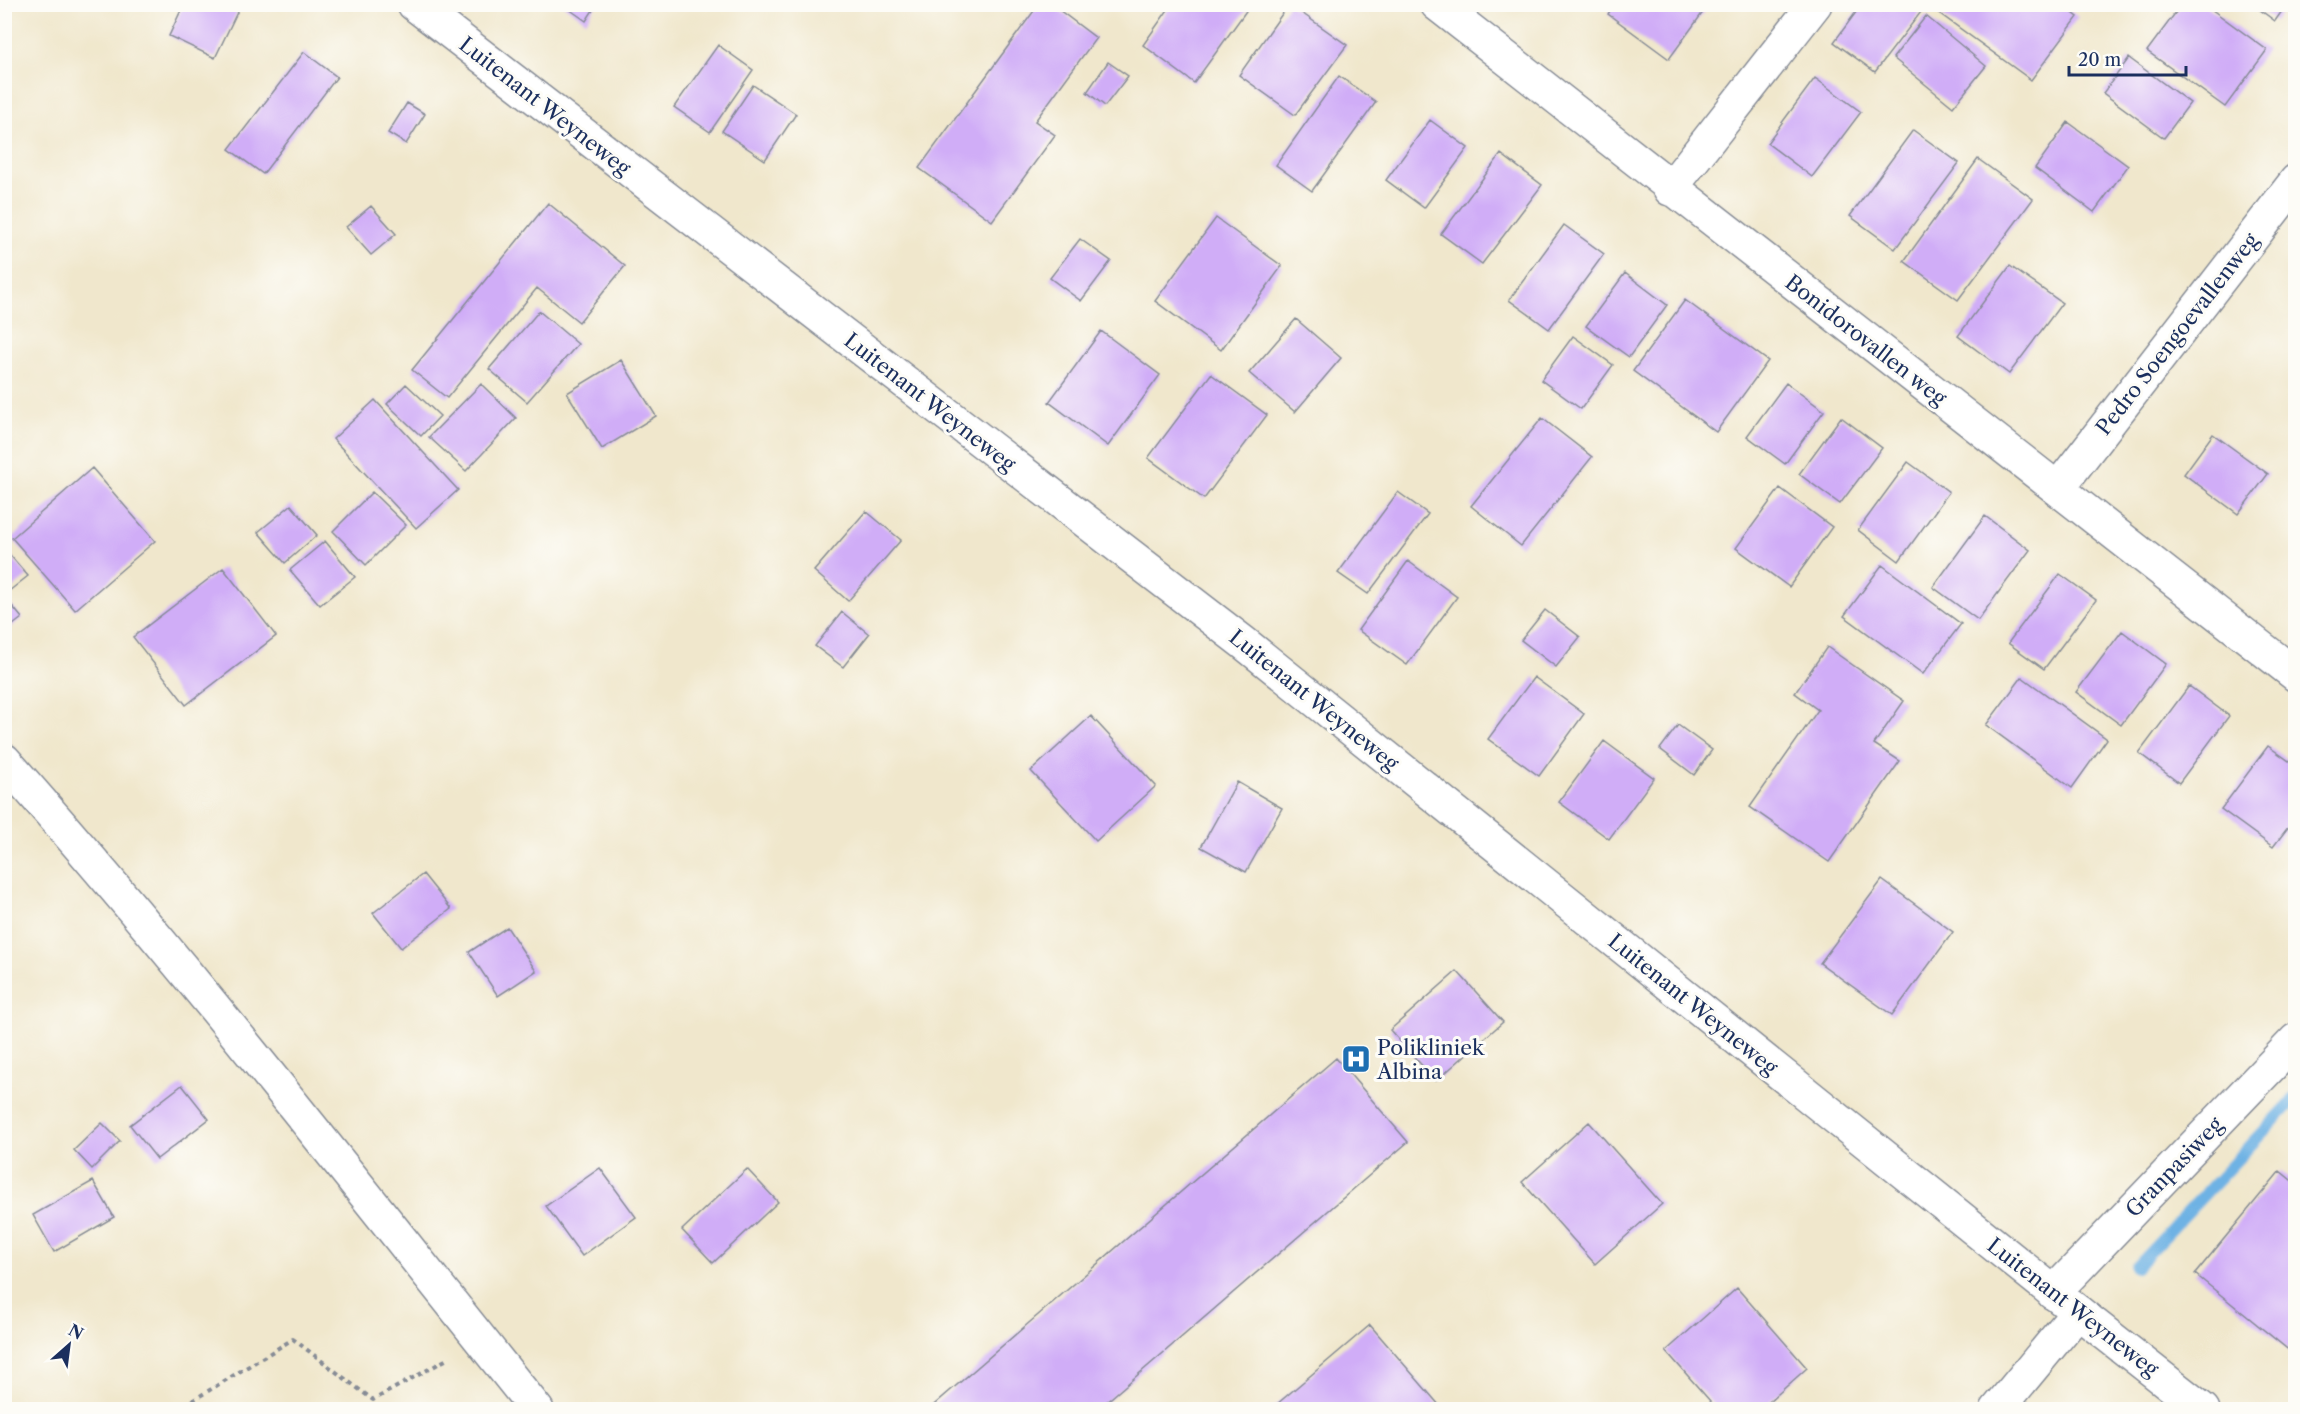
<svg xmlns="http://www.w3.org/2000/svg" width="2300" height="1414" font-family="'Libre Caslon Text',serif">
<rect width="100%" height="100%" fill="#fdfcf7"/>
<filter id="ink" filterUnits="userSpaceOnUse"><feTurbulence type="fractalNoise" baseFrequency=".0167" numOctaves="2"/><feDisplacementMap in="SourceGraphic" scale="12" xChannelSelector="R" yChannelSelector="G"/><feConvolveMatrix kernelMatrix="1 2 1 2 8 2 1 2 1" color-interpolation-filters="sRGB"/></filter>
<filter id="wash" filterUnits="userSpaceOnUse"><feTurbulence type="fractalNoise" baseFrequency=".008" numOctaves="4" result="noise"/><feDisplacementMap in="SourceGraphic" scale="24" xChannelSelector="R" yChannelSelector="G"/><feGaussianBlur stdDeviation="1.35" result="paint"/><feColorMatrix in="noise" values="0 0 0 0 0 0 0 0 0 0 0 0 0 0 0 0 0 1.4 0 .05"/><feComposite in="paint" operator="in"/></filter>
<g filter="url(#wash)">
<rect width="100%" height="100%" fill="#f0e7cc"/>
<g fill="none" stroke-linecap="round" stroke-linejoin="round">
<path stroke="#6eb2e4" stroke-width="12" d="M2136,1267L2296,1097"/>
</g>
<g id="blocks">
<path fill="#d0adf7" d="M184,4H241L215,58L169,36Z
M562,4H597L586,21Z
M1039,4H1051L1096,38L1035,121L1055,135L992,221L919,168Z
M1172,4H1251L1194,83L1143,45Z
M1289,4L1347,45L1295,115L1239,75Z
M1614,4H1709L1669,59L1608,14Z
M1862,4H1911L1921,12L1875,72L1834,42Z
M1935,4H2061L2078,17L2031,80L1932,8Z
M2182,4H2204L2267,50L2225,107L2147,51Z
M2252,4H2287L2275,21Z
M1926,16L1986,66L1953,107L1893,58Z
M718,45L753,70L710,132L674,107Z
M304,52L337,77L263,174L229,149Z
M2129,58L2190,103L2164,138L2103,93Z
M1108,62L1128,76L1105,106L1087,92Z
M1339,76L1376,102L1312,191L1276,165Z
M1815,78L1861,112L1812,177L1767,143Z
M753,85L796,114L765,160L722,131Z
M407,103L425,114L406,144L388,133Z
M1430,120L1468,148L1424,208L1386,180Z
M2068,122L2128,166L2094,212L2035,168Z
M1913,130L1959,163L1895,249L1850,216Z
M1501,154L1542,185L1482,264L1441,234Z
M1978,159L2033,199L1958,300L1904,261Z
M548,203L625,266L579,322L537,288L447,398L412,370Z
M371,206L396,234L371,255L346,227Z
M1216,218L1282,266L1221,350L1155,301Z
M1564,225L1604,254L1549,329L1509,300Z
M1080,239L1111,261L1081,301L1050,278Z
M2010,266L2062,303L2009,374L1958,336Z
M1625,273L1667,305L1629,357L1586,326Z
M1685,300L1768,361L1716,432L1633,371Z
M539,311L578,344L527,402L489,369Z
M1296,319L1341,358L1295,412L1249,373Z
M1101,331L1160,375L1108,446L1049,402Z
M1573,336L1613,365L1581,409L1541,380Z
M621,360L656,416L602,449L567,393Z
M1211,374L1267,415L1204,499L1148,458Z
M1786,383L1824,411L1785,464L1747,436Z
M406,384L440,416L421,436L387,404Z
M481,384L516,418L466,471L429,437Z
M375,400L458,490L416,528L333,439Z
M1841,417L1882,448L1840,504L1799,474Z
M1542,418L1592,457L1521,546L1471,506Z
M2213,434L2268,474L2238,514L2184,474Z
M1908,462L1949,492L1899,561L1858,530Z
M92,468L155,541L75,610L12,538Z
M1780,488L1832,527L1789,587L1736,548Z
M372,492L406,525L366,565L333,531Z
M1398,492L1428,514L1368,594L1338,573Z
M291,505L317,535L285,563L258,532Z
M866,511L901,540L848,601L814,571Z
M1985,516L2030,550L1978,620L1933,587Z
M325,541L355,577L320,605L290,570Z
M4,548L28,576L4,595Z
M1408,561L1457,597L1407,665L1358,630Z
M1882,565L1961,624L1923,674L1844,616Z
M223,568L276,636L186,705L133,637Z
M2060,574L2096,600L2044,669L2008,643Z
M4,596L22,618L4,632Z
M1545,610L1580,637L1556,667L1521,640Z
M842,612L869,634L843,667L815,646Z
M2122,631L2166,664L2121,725L2076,692Z
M1827,647L1904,701L1874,744L1900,761L1829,862L1750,807L1818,710L1795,693Z
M1534,677L1584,714L1539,776L1488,739Z
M2022,677L2107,739L2072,788L1986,725Z
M2189,686L2229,716L2179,783L2139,753Z
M1091,716L1156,786L1096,841L1031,771Z
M1678,725L1712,750L1694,775L1660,749Z
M1604,741L1654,778L1609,839L1559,802Z
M2268,746L2296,766V817L2273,847L2221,809Z
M1237,782L1282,808L1246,872L1201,847Z
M423,874L451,909L401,948L373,913Z
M1882,880L1953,932L1892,1015L1820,963Z
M507,927L536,971L498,996L469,952Z
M1457,971L1503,1022L1436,1081L1390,1030Z
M1336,1058L1408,1142L1097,1410H928Z
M182,1085L209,1119L157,1159L130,1125Z
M1589,1122L1662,1204L1595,1264L1522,1182Z
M102,1123L120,1141L92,1169L74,1150Z
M600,1168L636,1217L582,1256L546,1206Z
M747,1169L778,1202L713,1263L682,1230Z
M2280,1171L2296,1184V1356L2195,1274Z
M93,1181L114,1217L54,1252L33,1215Z
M1737,1288L1807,1368L1760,1410H1718L1666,1351Z
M1370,1325L1440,1406L1436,1410H1270Z"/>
</g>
</g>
<g filter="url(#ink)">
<use href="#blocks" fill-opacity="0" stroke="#868b95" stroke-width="1.5"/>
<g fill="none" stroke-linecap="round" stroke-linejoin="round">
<g stroke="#868b95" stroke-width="36">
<path id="minor" d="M1437,4L2296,675
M1670,189L1815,4
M2058,488L2296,181
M2053,1293L2296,1040
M2078,1312L2203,1410"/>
</g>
<g stroke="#868b95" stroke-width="36">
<path id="major" d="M414,4L1244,643L2078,1312L1997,1410
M4,760C190,969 361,1191 537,1410"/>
</g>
<path stroke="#868b95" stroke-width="4" stroke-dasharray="4.5 4.5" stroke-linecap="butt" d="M177,1410L293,1339L373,1400L449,1358"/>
<use href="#minor" stroke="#fff" stroke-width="33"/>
<use href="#major" stroke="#fff" stroke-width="33"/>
</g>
</g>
<defs>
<g id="hospital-square" transform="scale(1.5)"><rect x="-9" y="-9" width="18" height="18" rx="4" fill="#1f6fb2" stroke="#fdfcf7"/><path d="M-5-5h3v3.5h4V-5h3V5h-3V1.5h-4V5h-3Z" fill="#fff"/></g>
</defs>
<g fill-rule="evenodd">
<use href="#hospital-square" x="1356" y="1059"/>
</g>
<g text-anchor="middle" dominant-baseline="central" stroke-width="6" stroke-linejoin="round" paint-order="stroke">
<g font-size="21" fill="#1b2f5e" stroke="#fdfcf7">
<text transform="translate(545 106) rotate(38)">Luitenant Weyneweg</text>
<text transform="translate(2177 334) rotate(-52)">Pedro Soengoevallenweg</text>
<text transform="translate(1866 340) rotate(38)">Bonidorovallen weg</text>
<text transform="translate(930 402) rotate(38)">Luitenant Weyneweg</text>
<text transform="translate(1314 700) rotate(39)">Luitenant Weyneweg</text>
<text transform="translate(1693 1004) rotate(39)">Luitenant Weyneweg</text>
<text transform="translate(2174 1167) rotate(-46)">Granpasiweg</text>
<text transform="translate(2073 1307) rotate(38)">Luitenant Weyneweg</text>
</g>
<g font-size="21" fill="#1b2f5e" stroke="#fdfcf7" text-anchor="start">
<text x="1377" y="1047">Polikliniek<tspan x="1377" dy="24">Albina</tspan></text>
</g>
</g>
<rect width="2300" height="1414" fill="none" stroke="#fdfcf7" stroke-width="24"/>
<g transform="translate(69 1345) rotate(28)" stroke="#fdfcf7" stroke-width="4.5" paint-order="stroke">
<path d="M0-4.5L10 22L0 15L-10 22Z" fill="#1b2f5e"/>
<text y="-9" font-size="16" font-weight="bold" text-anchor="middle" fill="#1b2f5e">N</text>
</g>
<path d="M2069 66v9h117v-9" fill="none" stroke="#1b2f5e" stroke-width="3"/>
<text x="2078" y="66" font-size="18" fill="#1b2f5e" stroke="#fdfcf7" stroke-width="4.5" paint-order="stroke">20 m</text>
</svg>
